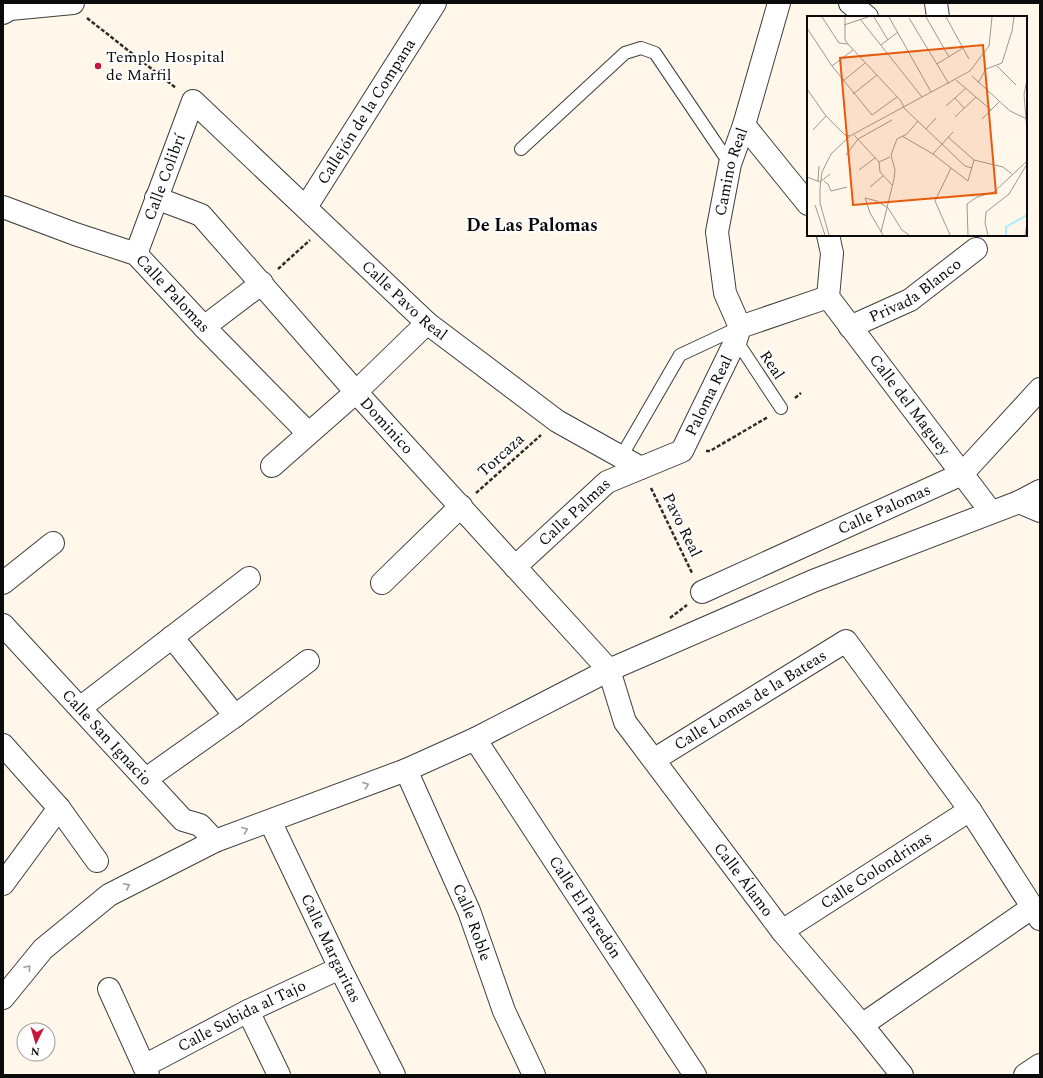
<svg xmlns="http://www.w3.org/2000/svg" width="1043" height="1078" font-family="Spectral,serif">
<rect width="100%" height="100%" fill="#fff7ea"/>
<g fill="none" stroke-linecap="round" stroke-linejoin="round">
<g stroke="#3e3e3e" stroke-width="14">
<path id="service" d="M521,149L625,53L641,48L655,53L730,164
M736,340L781,408
M621,457L680,355L740,327"/>
</g>
<g stroke="#3e3e3e" stroke-width="24">
<g id="minor">
<path d="M850,3L867,17"/>
<path d="M936,3L938,17"/>
<path d="M3,13L10,9L73,3"/>
<path d="M744,125L808,204"/>
<path id="s1" d="M156,198L201,215L356,392L609,670L625,722L782,931L862,1025L902,1075"/>
<path id="s2" d="M3,207L75,234L136,254L204,327L308,433"/>
<path id="s3" d="M306,207L435,3"/>
<path id="s4" d="M828,235L832,253L828,297L991,512"/>
<path id="s5" d="M136,254L193,101L427,323L557,421L641,468"/>
<path d="M204,327L262,283"/>
<path d="M740,327L828,297"/>
<path id="s6" d="M850,327L910,300L976,249"/>
<path d="M272,466L356,392L427,323"/>
<path d="M1019,502L1040,511"/>
<path id="s7" d="M515,567L607,482L682,451L736,340L740,327L725,293L717,232L730,164L744,125L779,3"/>
<path d="M3,583L53,543"/>
<path d="M382,583L461,506"/>
<path id="s8" d="M702,592L962,474L1040,389"/>
<path id="s9" d="M3,625L183,820L200,825L215,841"/>
<path d="M172,637L235,716"/>
<path d="M80,708L249,578"/>
<path id="s10" d="M475,739L695,1075"/>
<path d="M3,745L59,808L97,861"/>
<path id="s11" d="M655,759L846,641L970,810L1040,919"/>
<path id="s12" d="M406,770L469,911L504,1011L534,1075"/>
<path d="M146,779L235,716L308,661"/>
<path id="s13" d="M270,821L340,968L394,1075"/>
<path d="M3,884L59,808"/>
<path id="s14" d="M782,931L970,810"/>
<path d="M109,989L148,1075"/>
<path d="M248,1011L279,1075"/>
<path d="M862,1025L1033,907"/>
<path id="s15" d="M144,1066L248,1011L340,968"/>
<path d="M1025,1075L1040,1065"/>
</g>
</g>
<g stroke="#3e3e3e" stroke-width="24">
<path id="tertiary" d="M3,998L43,949L109,895L215,841L406,770L475,739L609,670L813,581L1019,502L1040,491"/>
</g>
<path stroke="#2d2d2d" stroke-width="2.5" stroke-dasharray="4 2" stroke-linecap="butt" d="M87,18L176,88
M278,269L310,240
M795,398L801,393
M706,451H710L768,417
M651,488L692,573
M476,493L541,435
M670,618L687,605"/>
<use href="#service" stroke="#fff" stroke-width="12"/>
<use href="#minor" stroke="#fff" stroke-width="22"/>
<use href="#tertiary" stroke="#fff" stroke-width="22"/>
</g>
<defs><path id="oneway-chevron" d="M-2-3.5L2.5 0L-2 3.5" fill="none" stroke-width="1.6" stroke-linecap="round" stroke-linejoin="round"/></defs>
<g stroke="#9d9d9d">
<use href="#oneway-chevron" transform="translate(366 785) rotate(-20)"/>
<use href="#oneway-chevron" transform="translate(245 830) rotate(-21)"/>
<use href="#oneway-chevron" transform="translate(127 886) rotate(-27)"/>
<use href="#oneway-chevron" transform="translate(28 968) rotate(-50)"/>
</g>
<circle fill="#c9153d" stroke="#fff" stroke-width="1.5" cx="98" cy="66" r="4"/>
<g text-anchor="middle" dominant-baseline="central" stroke-width="4" stroke-linejoin="round" paint-order="stroke">
<g font-size="16" fill="#0b0b0b" stroke="#fff" text-anchor="start">
<text x="106" y="57">Templo Hospital<tspan x="106" dy="18">de Marfil</tspan></text>
</g>
<g font-size="16" fill="#0b0b0b" stroke="#fff">
<text stroke="none"><textPath href="#s3" startOffset="113">Callejón de la Compana</textPath></text>
<text stroke="none"><textPath href="#s7" startOffset="504">Camino Real</textPath></text>
<text stroke="none"><textPath href="#s5" startOffset="82">Calle Colibrí</textPath></text>
<text stroke="none"><textPath href="#s6" startOffset="75">Privada Blanco</textPath></text>
<text stroke="none"><textPath href="#s2" startOffset="195">Calle Palomas</textPath></text>
<text stroke="none"><textPath href="#s5" startOffset="454">Calle Pavo Real</textPath></text>
<text transform="translate(772 365) rotate(56)">Real</text>
<text stroke="none"><textPath href="#s7" startOffset="268">Paloma Real</textPath></text>
<text stroke="none"><textPath href="#s4" startOffset="198">Calle del Maguey</textPath></text>
<text stroke="none"><textPath href="#s1" startOffset="329">Dominico</textPath></text>
<text transform="translate(501 455) rotate(-42)">Torcaza</text>
<text stroke="none"><textPath href="#s8" startOffset="200">Calle Palomas</textPath></text>
<text stroke="none"><textPath href="#s7" startOffset="81">Calle Palmas</textPath></text>
<text transform="translate(682 525) rotate(64)">Pavo Real</text>
<text stroke="none"><textPath href="#s11" startOffset="112">Calle Lomas de la Bateas</textPath></text>
<text stroke="none"><textPath href="#s9" startOffset="153">Calle San Ignacio</textPath></text>
<text stroke="none"><textPath href="#s14" startOffset="112">Calle Golondrinas</textPath></text>
<text stroke="none"><textPath href="#s1" startOffset="911">Calle Álamo</textPath></text>
<text stroke="none"><textPath href="#s10" startOffset="201">Calle El Paredón</textPath></text>
<text stroke="none"><textPath href="#s12" startOffset="166">Calle Roble</textPath></text>
<text stroke="none"><textPath href="#s13" startOffset="141">Calle Margaritas</textPath></text>
<text stroke="none"><textPath href="#s15" startOffset="110">Calle Subida al Tajo</textPath></text>
</g>
<g font-size="18" font-weight="bold" fill="#0b0b0b" stroke="#fff">
<text x="532" y="225">De Las Palomas</text>
</g>
</g>
<g transform="translate(807 16)">
<rect width="220" height="220" fill="#fff7ea"/>
<path fill="none" stroke="#a8ecfd" stroke-width="2" d="M199,219V211L220,199"/>
<path fill="none" stroke="#9d9991" stroke-width="1" d="M15,1L32,27L41,28M38,1V24L41,28L94,85L97,92L158,150L165,152M67,1L81,24M82,1L124,76M119,1L142,41M139,1L162,43M102,2L142,68M53,3L115,81M37,9L61,1M0,12L25,50L65,99L90,81M74,29L91,16M130,48L156,32M25,50L46,34M190,50L209,69M165,60L203,95L220,103M149,64L184,94M220,64L217,78L220,116M36,65L58,47M171,67L179,53L195,47L205,15L207,1M0,73L19,100L38,119L43,120M46,78L70,59M148,82L157,92M139,90L159,72M148,101L169,81M175,103L192,86M119,113L129,102M6,114L19,100M47,119L72,146L73,156L85,169M95,120L126,138L161,165L167,144M141,121L167,144L196,151L205,158M126,138L146,116M39,139L51,123L85,104M72,146L83,141M52,154L68,142M0,161L13,166L23,158M11,165L12,150M17,165L21,168L24,175L40,171M63,171L76,160M8,189L18,219M74,216L87,163L88,154L84,139L90,123L100,118L111,105M22,219L13,187V172L15,156L24,138L43,120L163,55L182,30L185,1M76,219L63,197L58,182L70,185L81,192L95,214L102,219M143,219L128,185L144,152M161,219L160,188L170,181L187,176L220,145M181,219L178,207L179,196L202,178L220,148M218,219L220,207"/>
<path fill="#e8590c" fill-opacity="0.15" stroke="#e8590c" stroke-width="2" d="M176,29L189,177L46,189L33,42Z"/>
<rect width="220" height="220" fill="none" stroke="#0b0b0b" stroke-width="2"/>
</g>
<rect width="1043" height="1078" fill="none" stroke="#0b0b0b" stroke-width="8"/>
<g transform="translate(36 1042) rotate(185)"><circle r="19" fill="#ffffff" stroke="#9d9d9d"/>
<path d="M0-3L7 15L0 10L-7 15Z" fill="#c9153d"/>
<text y="-6" font-size="11" font-weight="bold" text-anchor="middle" fill="#0b0b0b">N</text>
</g>
</svg>
